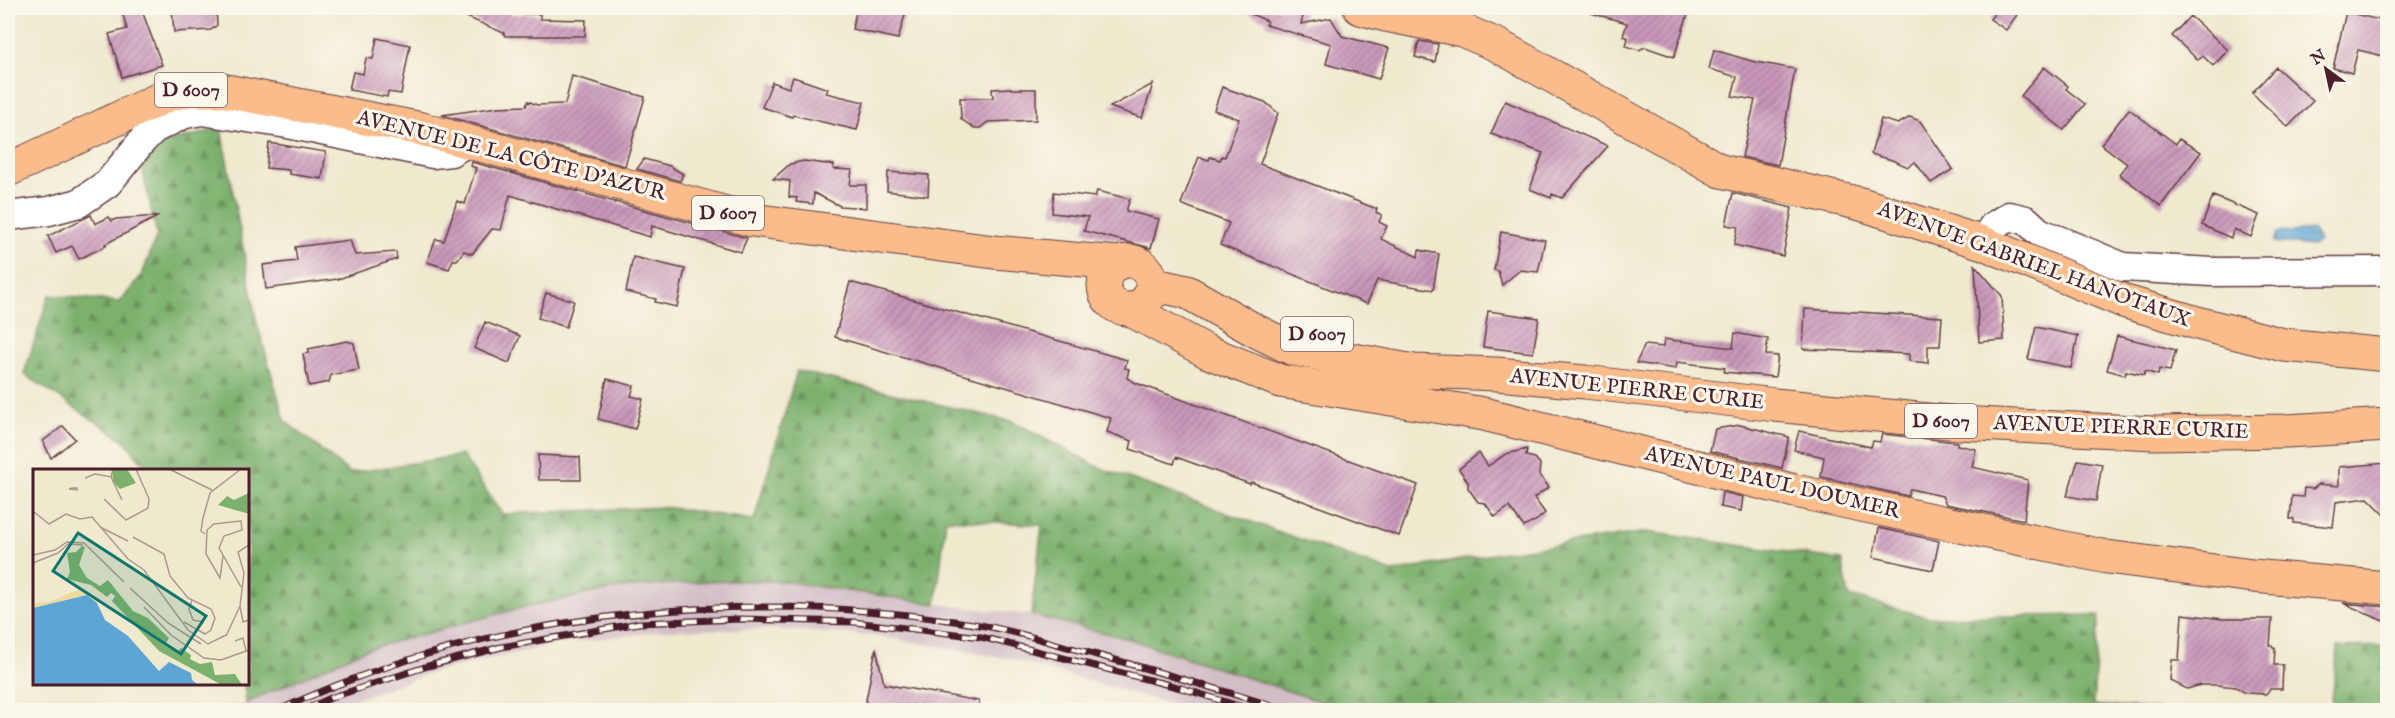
<svg xmlns="http://www.w3.org/2000/svg" width="2395" height="718" font-family="'IM FELL English',serif">
<defs>
<pattern id="forest-firs" width="22" height="20" patternUnits="userSpaceOnUse" patternTransform="scale(1.5)"><rect width="22" height="20" fill="#7cb16d"/><path d="M5 1l3.5 6h-7zM16 11l3.5 6h-7z" fill="#688f5a"/></pattern>
<pattern id="water-ripples" width="26" height="14" patternUnits="userSpaceOnUse" patternTransform="scale(1.5)"><rect width="26" height="14" fill="#5da5d4"/><path d="M2 4q2-2 4 0t4 0M15 11q2-2 4 0t4 0" fill="none" stroke="#4f86ac"/></pattern>
<pattern id="building-hatch" width="6" height="6" patternUnits="userSpaceOnUse" patternTransform="scale(1.5)"><rect width="6" height="6" fill="#c997ba"/><path d="M-1 1l2-2M0 6l6-6M5 7l2-2" fill="none" stroke="#a57b97"/></pattern>
</defs>
<rect width="100%" height="100%" fill="#fbf7ec"/>
<filter id="ink" filterUnits="userSpaceOnUse"><feTurbulence type="fractalNoise" baseFrequency=".0167" numOctaves="2"/><feDisplacementMap in="SourceGraphic" scale="12" xChannelSelector="R" yChannelSelector="G"/><feConvolveMatrix kernelMatrix="1 2 1 2 8 2 1 2 1" color-interpolation-filters="sRGB"/></filter>
<filter id="wash" filterUnits="userSpaceOnUse"><feTurbulence type="fractalNoise" baseFrequency=".008" numOctaves="4" result="noise"/><feDisplacementMap in="SourceGraphic" scale="24" xChannelSelector="R" yChannelSelector="G"/><feGaussianBlur stdDeviation="1.35" result="paint"/><feColorMatrix in="noise" values="0 0 0 0 0 0 0 0 0 0 0 0 0 0 0 0 0 1.4 0 .05"/><feComposite in="paint" operator="in"/></filter>
<g filter="url(#wash)">
<rect width="100%" height="100%" fill="#efe9ce"/>
<path fill="#d2bdc6" d="M711,581H782L936,604L1031,615L1129,639L1347,710H1190L1012,659L883,637L775,629L669,630L556,644L437,671L324,710H231L363,650L528,606L620,588Z"/>
<path fill="url(#forest-firs)" stroke="#63684c" stroke-width="1.5" d="M221,128L257,324L285,421L350,473L462,455L502,514L664,507L754,520L797,371L1014,422L1098,467L1392,572L1505,552L1647,532L1842,560L1849,596L1928,617L2099,615L2093,705L2165,710H1347L1129,639L1031,615L1042,525L946,519L936,604L782,581H711L620,588L528,606L364,650L246,703L244,684H248V470H148L125,441L24,374L49,295L120,302L142,275L157,235L142,169L159,145Z
M2387,646V710H2331L2338,647Z"/>
<path fill="url(#water-ripples)" stroke="#546280" stroke-width="1.5" d="M2312,230L2319,240L2313,246L2274,242L2277,233Z"/>
<g id="blocks">
<path fill="url(#building-hatch)" d="M121,8H141L162,65L122,77L109,34L127,29Z
M172,8H216L217,25L211,30L174,32Z
M498,8L511,14H540V19L586,20L585,36H505L504,33L457,13Z
M857,8H907L898,39L852,29Z
M1238,8H1290L1304,12L1301,24L1331,18L1342,36L1389,48L1379,79L1326,64L1331,44L1266,25L1267,21Z
M1592,8H1690L1674,57L1645,47L1639,50L1626,46L1628,38L1623,36L1627,23L1591,13Z
M1998,8H2022L2006,30L1990,19Z
M2346,12L2388,22V57L2358,50L2352,73L2333,68Z
M2190,16L2228,50L2213,66L2203,56L2198,60L2172,36Z
M377,38L410,45L401,94L388,92L387,97L349,90L353,72L363,74L366,58L373,59Z
M1419,41L1438,44L1435,62L1415,57Z
M1714,50L1755,62L1795,69L1778,165L1742,157L1755,100L1732,96L1737,77L1709,69Z
M2044,67L2068,86L2066,89L2085,104L2064,130L2021,96Z
M2276,67L2313,101L2288,127L2252,93Z
M572,76L645,97L625,166L442,115L498,107L526,106L528,101L537,105L565,104Z
M793,77L828,89L826,93L864,102L857,130L793,115L792,117L762,107L772,82L789,88Z
M1153,84L1142,118L1110,107Z
M1222,87L1265,102L1278,113L1260,164L1377,209L1376,212L1382,215L1379,222L1387,226L1381,239L1418,257L1419,250L1439,254L1433,290L1377,280L1367,304L1220,245L1229,223L1181,204L1199,157L1209,160L1210,157L1220,160L1222,156L1225,157L1239,119L1214,110Z
M1011,88V89H1036V120L988,122L980,128H974L961,119L960,98H993L992,89Z
M1505,101L1608,146L1562,198L1552,194L1551,198L1530,189L1543,153L1491,134Z
M2129,109L2176,144L2179,139L2201,152L2161,206L2119,174L2127,164L2101,144Z
M1910,117L1920,121L1953,169L1931,183L1915,162L1908,167L1892,160L1871,154L1881,119L1898,124Z
M269,143L326,152L322,179L289,174V170L266,168Z
M644,159L670,166L683,174L680,181L637,169Z
M804,161L834,165L833,169L852,170L850,185H866V208L840,206L814,193L813,204L796,202L797,198L789,197L790,181L773,179L790,164Z
M472,162L615,202L614,204L615,202L747,238L741,252L652,226L650,237L510,195L501,230L492,229L472,254L464,251L457,260H453L449,269L427,262L436,239L444,241L457,201L465,204L476,168L471,166Z
M888,172L929,175L928,196L887,191Z
M1097,191L1130,199L1126,211L1159,219L1151,248L1084,231L1088,217L1052,213L1054,192L1095,197Z
M1733,193L1792,208L1783,256L1734,245L1738,227L1726,225Z
M2213,196L2259,215L2251,237L2234,229L2231,238L2202,225Z
M91,215L95,224L109,217L112,221L116,219L159,216L105,244L106,246L79,259L72,246L56,253L48,236Z
M1501,232L1545,240L1538,272L1520,270L1502,285L1498,271L1494,270Z
M350,240L355,255L396,252L397,259L338,279L266,289L263,265L297,261L295,247Z
M633,257L685,269L677,307L655,302L656,299L626,292Z
M1975,265L2002,296L2004,340L1979,342Z
M850,282L1127,360L1125,368L1129,369L1127,378L1136,383L1418,485L1399,536L1251,482L1250,484L1176,457L1174,464L1130,449L1132,441L1107,432L1111,418L835,337Z
M546,293L574,301L566,327L538,318Z
M1805,309L1942,317L1940,346H1928V363L1909,361V354L1803,349Z
M1488,311L1539,318L1533,353L1483,347Z
M485,322L520,336L509,363L474,348Z
M2036,327L2078,336L2071,368L2028,359Z
M1735,333L1768,339L1766,355L1778,356L1775,377L1724,372L1725,368L1677,362L1676,369L1636,363L1645,345L1663,347L1664,339L1733,348Z
M2117,336L2176,350L2170,371L2159,369L2158,375L2145,371L2144,375L2126,371L2125,375L2107,370Z
M347,341L354,343L359,370L331,375L329,382L309,386L303,354L309,353L308,349Z
M607,379L634,386L631,396L643,399L635,429L598,419Z
M1740,425L1789,437L1782,468L1710,451L1715,429Z
M63,426L75,439L51,458L43,441Z
M1799,431L1871,447L1873,441L1880,442L1882,434L1957,442V445L1976,449L1972,467L2028,480L2024,520L1946,504L1942,496L1910,489L1908,496L1821,477L1824,457L1794,450Z
M1527,449L1526,456L1535,458L1540,464L1539,475L1549,487L1534,498L1545,513L1537,520L1524,527L1509,507L1495,517L1485,503L1478,502L1468,488V482L1459,469L1479,453L1488,466L1506,454Z
M538,455L580,457L581,480H539Z
M2078,460L2102,464L2096,501L2067,496Z
M2388,463V518L2368,498L2336,502L2333,527L2294,523V519H2290L2292,496L2303,497L2304,488L2313,489L2319,484L2339,486V467Z
M1722,492L1743,497L1741,511L1720,507Z
M1879,528L1939,541L1933,570L1873,557Z
M2343,603L2388,607V623Z
M2182,614L2223,619H2272L2270,645L2275,648L2274,665H2283L2282,689H2270L2266,694L2245,693L2236,687L2217,685H2201L2187,689L2170,680L2172,660H2179Z
M876,648L884,684L979,701L978,711H906L888,708V711H864Z"/>
</g>
</g>
<g filter="url(#ink)">
<use href="#blocks" fill-opacity="0" stroke="#633d43" stroke-width="1.5"/>
<g fill="none" stroke-linecap="round" stroke-linejoin="round">
<g stroke="#633d43" stroke-width="31">
<path id="minor" d="M8,216L49,211L79,203L108,183L143,140L154,129L185,114L202,111L288,124L433,154L451,152L469,141
M1983,243L1993,226L2009,216L2026,220L2039,232L2123,267L2212,272L2388,271"/>
</g>
<g stroke="#633d43" stroke-width="35">
<path id="major" d="M1360,8L1386,15L1462,30L1497,45L1721,171L1861,204L1983,243L2126,302L2201,324L2284,345L2388,355
M8,170L168,95L189,90H221L422,129L752,220L994,252L1118,263
M1104 285a24 24 0 1 1 48 0a24 24 0 1 1-48 0Z
M1152,292L1165,287L1187,292L1256,331L1293,349L1414,371L1497,374L1585,382L1775,405L1959,423L2154,433L2287,431L2388,425
M1129,309L1208,352L1280,381L1484,414L1795,491L2107,557L2253,576L2388,588"/>
</g>
<use href="#minor" stroke="#fff" stroke-width="28"/>
<use href="#major" stroke="#f9bc8a" stroke-width="33"/>
<g stroke="#4a1f2b" stroke-width="7">
<path id="rail" d="M279,710C496,609 745,586 980,625C1011,630 1041,640 1071,648C1143,667 1214,688 1286,710
M304,710L333,697L428,666L501,647L639,623L740,619L854,622L981,637L1181,688L1252,710"/>
</g>
<use href="#rail" stroke="#fbf7ec" stroke-width="4.5" stroke-dasharray="14" stroke-linecap="butt"/>
</g>
</g>
<g text-anchor="middle" dominant-baseline="central" stroke-width="6" stroke-linejoin="round" paint-order="stroke">
<g fill="#fbf7ec" stroke="#7f6065" stroke-width="1.5">
<rect x="155" y="73" width="72" height="34" rx="4.5"/>
<rect x="692" y="196" width="72" height="34" rx="4.5"/>
<rect x="1281" y="317" width="72" height="34" rx="4.5"/>
<rect x="1905" y="404" width="72" height="34" rx="4.5"/>
</g>
<g font-size="20" font-weight="bold" fill="#4a1f2b">
<text x="191" y="90">D 6007</text>
<text x="728" y="213">D 6007</text>
<text x="1317" y="334">D 6007</text>
<text x="1941" y="421">D 6007</text>
</g>
<g font-size="21" fill="#4a1f2b" stroke="#fbf7ec">
<text transform="translate(511 156) rotate(14)">AVENUE DE LA CÔTE D'AZUR</text>
<text transform="translate(2034 265) rotate(20)">AVENUE GABRIEL HANOTAUX</text>
<text transform="translate(1637 390) rotate(6)">AVENUE PIERRE CURIE</text>
<text transform="translate(2121 428) rotate(2)">AVENUE PIERRE CURIE</text>
<text transform="translate(1772 483) rotate(13)">AVENUE PAUL DOUMER</text>
</g>
</g>
<g transform="translate(33 469)">
<rect width="216" height="216" fill="#efe9ce"/>
<path d="M79,0H94L103,14L87,20L80,13ZM216,24V45L185,36L194,27L201,31ZM49,77L52,78L46,96L54,109L67,117L75,111L100,142L115,149L136,169L133,174L144,183L148,179L158,186L157,190L167,195L179,193L182,206L202,205L209,216H189L126,182L79,132L82,127L78,124L74,128L58,116L34,110L37,103L34,84L43,83Z" fill="#7cb16d"/>
<path d="M46,120L54,126L0,139V134L16,133Z" fill="#eeda9e"/>
<path d="M54,126L64,134L72,151L95,167L126,202L136,193L158,204L159,211L165,216H0V139Z" fill="#5da5d4"/>
<path fill="none" stroke="#ad988d" stroke-width="1.5" d="M136,0L179,21M78,8L89,31M52,9L62,5L78,8L80,0M39,19H44V21L36,20ZM71,30L93,51L115,39L116,30L103,0M0,42L16,55L33,45L47,50L59,48L95,90L111,101L155,161L175,175L193,166M67,58L95,72M172,65L168,62L170,49L177,24L208,0M100,68L131,85L137,107L155,129L178,140L182,149L178,161L172,165L151,153M0,86L22,81L34,73L51,74L91,113M190,87L187,109L173,85L174,61L181,55L208,52L209,61L191,67L186,79L208,118M0,94L25,84L35,75L50,76M97,119L135,154L168,175M159,131L156,140L160,151L171,153M207,137L210,153L216,151M111,138L138,166L171,189L188,191L216,181M193,167L207,137L211,104L205,83L216,76M202,172L210,169L213,182"/>
<path fill="#0f766e" fill-opacity="0.15" stroke="#0f766e" stroke-width="3" d="M45,64L173,147L148,185L20,102Z"/>
<rect width="216" height="216" fill="none" stroke="#4a1f2b" stroke-width="3"/>
</g>
<rect width="2395" height="718" fill="none" stroke="#fbf7ec" stroke-width="30"/>
<g transform="translate(2326 69) rotate(327)" stroke="#fbf7ec" stroke-width="4.5" paint-order="stroke">
<path d="M0-4.5L10 22L0 15L-10 22Z" fill="#4a1f2b"/>
<text y="-9" font-size="16" font-weight="bold" text-anchor="middle" fill="#4a1f2b">N</text>
</g>
</svg>
